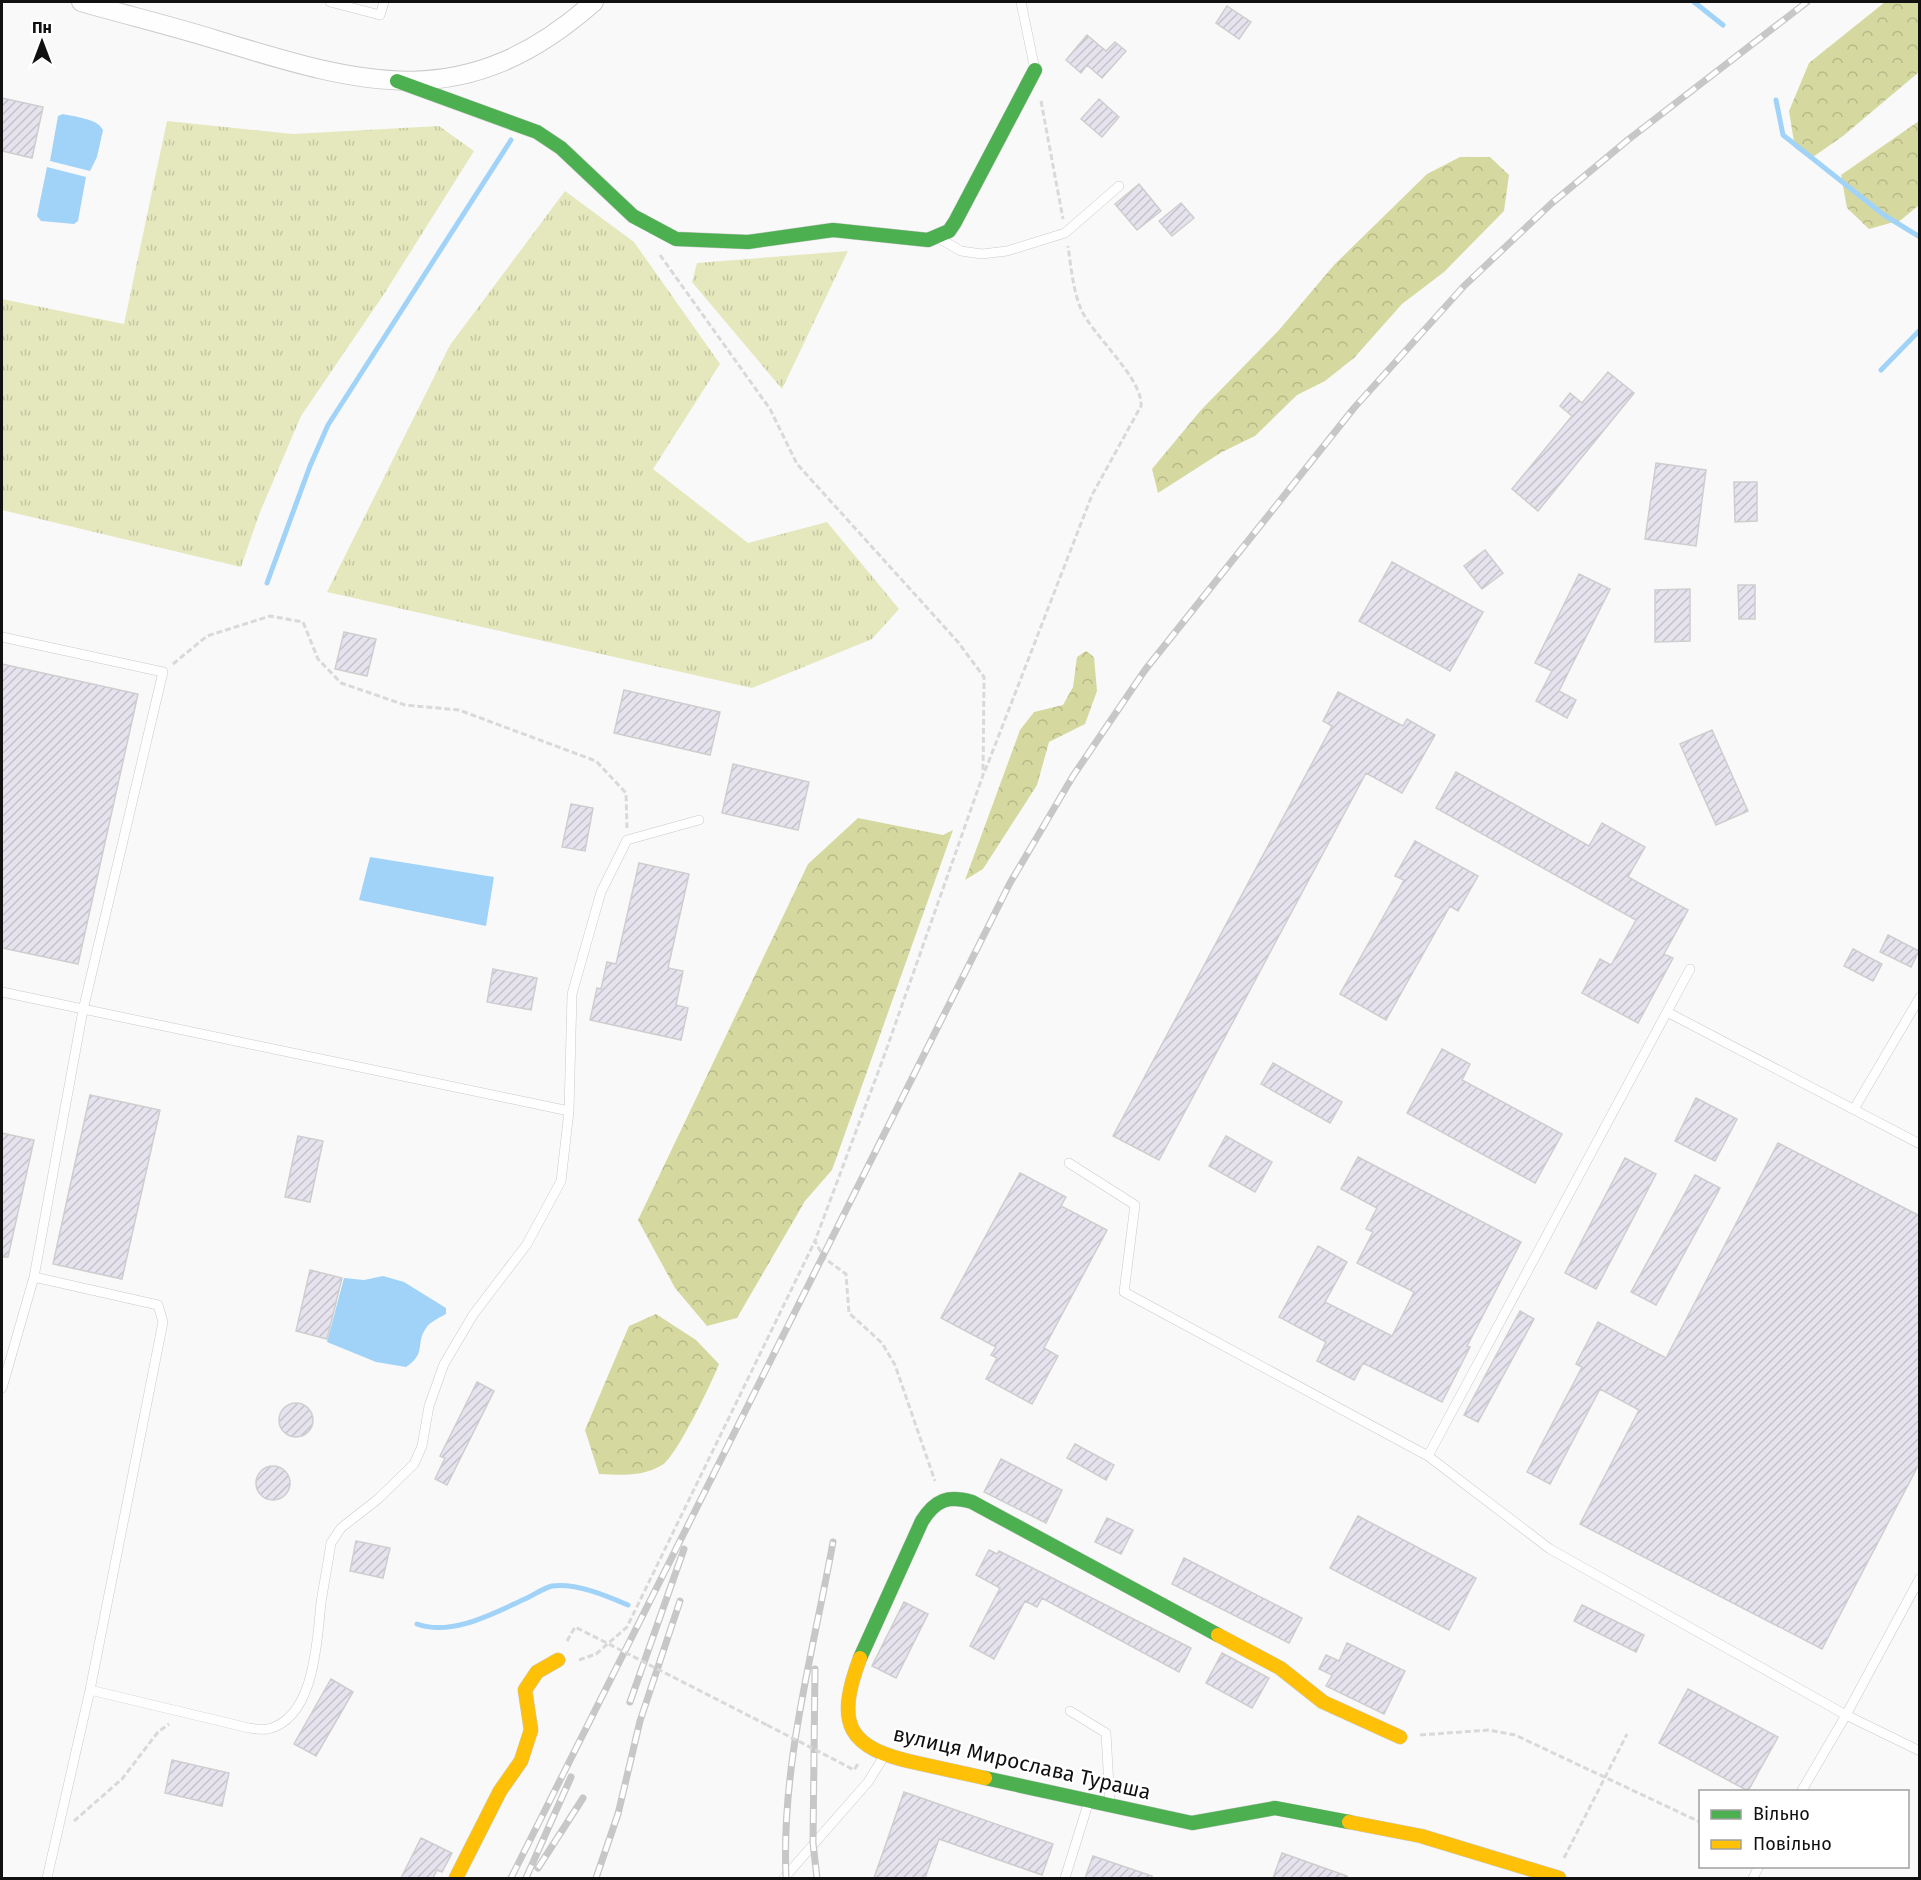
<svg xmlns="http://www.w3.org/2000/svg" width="1921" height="1880" font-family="'Fira Sans',sans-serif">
<defs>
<pattern id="grass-tufts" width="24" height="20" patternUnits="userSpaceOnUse" patternTransform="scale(1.5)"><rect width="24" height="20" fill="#e5e8bc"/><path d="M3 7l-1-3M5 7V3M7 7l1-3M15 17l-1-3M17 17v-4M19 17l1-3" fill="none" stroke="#c3c6a1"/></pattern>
<pattern id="forest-crowns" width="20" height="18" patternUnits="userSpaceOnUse" patternTransform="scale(1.5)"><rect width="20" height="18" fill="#d6d99f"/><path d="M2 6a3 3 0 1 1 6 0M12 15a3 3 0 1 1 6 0" fill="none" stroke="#b7b988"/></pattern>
<pattern id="building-hatch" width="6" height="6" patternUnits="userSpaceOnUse" patternTransform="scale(1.5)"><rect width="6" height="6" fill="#e6e3ee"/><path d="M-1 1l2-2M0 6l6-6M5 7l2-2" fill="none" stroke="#c4c2cb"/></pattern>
</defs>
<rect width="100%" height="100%" fill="#f9f9fa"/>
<path fill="url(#grass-tufts)" d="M167,121L293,134L439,126L474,151L384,294L301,416L260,512L241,567L2,510V299L124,324Z
M565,191L634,242L720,364L653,469L748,543L827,522L899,609L872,639L752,688L327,592L450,345Z
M848,251L782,389L692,282L697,263Z"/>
<path fill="url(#forest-crowns)" d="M1885,2H1919V72L1843,136L1810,159L1795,148L1789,111L1809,63Z
M1919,121V205L1901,220L1869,229L1847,208L1841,175Z
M1460,157H1490L1509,175L1504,211L1444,272L1402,304L1354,358L1325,381L1297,395L1255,436L1222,452L1158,493L1152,469L1201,410L1279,330L1334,265L1427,174Z
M1086,651L1094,657L1097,691L1085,724L1049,742L1037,785L983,869L965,880L1020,730L1034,712L1063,705L1073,687L1077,657Z
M858,818L943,835L953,830L832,1170L805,1201L737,1318L707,1326L675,1288L638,1220L808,864Z
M656,1314L696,1340L719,1364C712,1382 676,1458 662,1465C642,1477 622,1475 599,1474L585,1430L629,1326Z"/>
<path fill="#a1d3f8" d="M63,114C74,117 97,118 103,130L97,157L90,171L50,161L58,116Z
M47,167L86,177L78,221L74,224L41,221L37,216Z
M370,857L494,877L486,926L359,900Z
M383,1276L404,1282L446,1308V1314C439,1318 430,1322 426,1328C415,1344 427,1353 406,1367L376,1362L327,1342L344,1278L364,1280Z"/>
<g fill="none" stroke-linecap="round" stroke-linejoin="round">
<path stroke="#a1d3f8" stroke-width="5" d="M1694,2L1723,25
M1776,100L1783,135L1884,215L1920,237
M1881,370L1920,330
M267,583L310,466L328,425L511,140
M417,1624C452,1637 496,1612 527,1598C535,1594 544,1588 552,1586C577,1583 607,1596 628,1605"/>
</g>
<path fill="url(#building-hatch)" stroke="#cececf" stroke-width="1.5" d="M1227,6L1251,22L1239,39L1216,23Z
M1087,35L1106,51L1115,42L1126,51L1102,78L1087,65L1081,73L1066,60Z
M2,98L43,107L32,158L2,151Z
M1099,99L1119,117L1102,137L1081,119Z
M1139,184L1161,211L1137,230L1115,204Z
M1181,203L1194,218L1172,236L1159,221Z
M1608,372L1634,393L1538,511L1512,489L1572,416L1560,406L1570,393L1582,403Z
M1656,463L1706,470L1696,546L1645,539Z
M1734,482H1757V521L1735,522Z
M1485,550L1503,573L1482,589L1464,566Z
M1392,562L1483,612L1450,671L1359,621Z
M1579,574L1610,589L1559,691L1576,700L1567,718L1536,701L1552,671L1535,663Z
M1738,585H1755V619H1739Z
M1690,589V641L1655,642V590Z
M344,632L376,639L367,676L335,669Z
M2,664L138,694L78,964L2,948Z
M624,690L720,712L710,755L614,733Z
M1338,692L1403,726L1407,719L1435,735L1402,793L1366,773L1159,1160L1113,1136L1332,726L1323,721Z
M1712,730L1748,811L1716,825L1680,744Z
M733,764L809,782L798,830L722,813Z
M1456,772L1589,846L1602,823L1645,847L1628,877L1688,910L1664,954L1673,958L1638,1023L1582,993L1600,959L1611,965L1636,920L1436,808Z
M571,804L593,808L585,851L562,847Z
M1415,841L1478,876L1458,911L1450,906L1386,1020L1340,994L1404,880L1395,876Z
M639,863L689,874L668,968L683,971L676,1005L688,1008L681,1040L590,1020L597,988L601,989L607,962L616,964Z
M1888,935L1919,951L1911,967L1880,952Z
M1853,949L1882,964L1873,981L1844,966Z
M493,969L537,978L531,1010L487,1002Z
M1442,1049L1470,1064L1462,1080L1562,1134L1535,1183L1407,1113Z
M1273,1063L1342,1102L1330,1123L1261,1084Z
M90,1095L160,1110L122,1279L53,1264Z
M1696,1098L1737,1119L1715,1161L1675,1141Z
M2,1133L34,1140L8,1257H2Z
M298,1136L323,1141L310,1202L285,1197Z
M1226,1136L1272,1162L1255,1192L1209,1166Z
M1778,1143L1920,1216V1462L1822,1649L1580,1524L1639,1410L1600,1389L1550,1484L1527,1472L1582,1367L1576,1364L1598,1322L1666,1358Z
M1358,1157L1521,1242L1467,1346L1470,1347L1442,1402L1363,1363L1354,1380L1317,1361L1326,1342L1279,1317L1318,1246L1347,1262L1325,1302L1392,1336L1414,1292L1357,1263L1373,1232L1366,1229L1377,1208L1341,1189Z
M1625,1158L1656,1174L1596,1289L1565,1273Z
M1020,1173L1066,1197L1061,1206L1107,1230L1044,1348L1058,1356L1032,1404L986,1379L997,1358L991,1355L996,1347L941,1318Z
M1695,1175L1720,1188L1656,1305L1631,1292Z
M310,1270L342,1278L327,1339L296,1331Z
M1520,1311L1534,1319L1478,1422L1464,1415Z
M477,1382L494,1391L447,1485L435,1479L445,1458L440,1456Z
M279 1420a17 17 0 1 1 34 0a17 17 0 1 1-34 0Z
M1075,1444L1114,1465L1106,1480L1067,1458Z
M1001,1459L1062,1490L1046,1523L984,1492Z
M256 1483a17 17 0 1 1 34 0a17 17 0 1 1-34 0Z
M1358,1516L1476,1578L1449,1630L1330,1568Z
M1107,1518L1133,1530L1121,1554L1095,1542Z
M356,1541L390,1548L383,1578L350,1571Z
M989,1550L997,1554L999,1551L1191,1648L1179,1672L1042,1598L1037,1607L1025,1601L994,1659L970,1646L1000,1588L976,1575Z
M1184,1558L1302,1618L1289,1643L1172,1584Z
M904,1602L928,1614L896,1678L872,1666Z
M1582,1605L1644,1635L1636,1652L1574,1621Z
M1347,1643L1405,1671L1384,1714L1326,1686L1332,1675L1319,1669L1326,1655L1339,1661Z
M1222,1653L1269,1678L1252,1708L1206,1683Z
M331,1679L353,1692L316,1756L294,1744Z
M1688,1689L1778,1737L1748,1791L1659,1743Z
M172,1760L229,1773L222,1806L165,1793Z
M904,1792L1053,1844L1042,1875L939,1839L925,1878H874Z
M421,1838L452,1853L442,1872L437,1870L433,1878H401Z
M1282,1853L1347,1876V1878H1273Z
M1093,1856L1152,1876V1878H1085Z"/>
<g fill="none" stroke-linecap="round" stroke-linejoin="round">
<g stroke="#cacaca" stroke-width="10">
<path id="lane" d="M330,2L380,15L384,2
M1021,2L1035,70
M940,239L961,251L982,254L1007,251L1065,233L1119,186
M2,637L163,672L83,1010L34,1277L2,1388
M2,992L569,1111L561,1181L527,1244L473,1315L444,1364L429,1406L422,1446L414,1464L378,1499L341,1528L331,1543C328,1563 324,1583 321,1603C317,1640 315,1718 268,1729C262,1730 255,1729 249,1728L90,1690
M1667,1012L1920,1144
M1854,1109L1920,997
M569,1111L572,994L601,892L627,840L699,820
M1069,1163L1135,1205L1124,1292L1428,1456L1550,1549L1846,1715L1920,1751
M34,1277L158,1305L163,1322L90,1690L47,1878
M1428,1456L1690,969
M1070,1711L1106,1733L1110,1804
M1801,1792L1846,1715L1920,1578
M784,1878L868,1782L883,1758
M1065,1878L1089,1801
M1753,1878L1759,1866"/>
</g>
<g stroke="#cacaca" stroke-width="20">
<path id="street" d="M81,2C126,15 172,26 217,40C366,86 466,115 594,2"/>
</g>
<g stroke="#cacaca" stroke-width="15">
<path id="fast" d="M397,81L537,132L561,148L633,216L676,239L748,242L833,230L928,240L949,231L955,222L1035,70
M860,1658L922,1521C935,1500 948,1495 972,1502L1218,1635
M985,1778L1192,1823L1275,1808L1349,1822"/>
</g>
<g stroke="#cacaca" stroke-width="15">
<path id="slow" d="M1218,1635L1280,1668L1323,1702L1400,1737
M860,1658C835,1725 847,1748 917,1763C939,1768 962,1773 985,1778
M1349,1822L1421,1836L1559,1878
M456,1878L500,1791L521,1761L531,1730L525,1690L537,1672L558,1660"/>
</g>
<path stroke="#d9d9d9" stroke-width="3" stroke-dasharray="6 3" stroke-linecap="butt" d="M1041,101L1063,219
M660,255L770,409L797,464L958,642L984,677L983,775L883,1059L815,1241L824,1258L846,1274L849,1313L882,1343L895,1365L935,1481
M173,664L207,636L270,616L303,622L318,659L341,683L405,705L459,710L596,761L626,793L627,828
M985,771L1092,495L1141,406C1143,378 1092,335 1081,309C1073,290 1071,267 1068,246
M567,1641L575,1627L601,1640
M579,1660L596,1654L627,1627L815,1241
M673,1677L767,1725
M1420,1735L1489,1730L1515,1735L1700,1822
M839,1762L854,1770L858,1764
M74,1821L122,1779L158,1732L169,1724
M1564,1858L1627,1734"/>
<use href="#lane" stroke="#fefefe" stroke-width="9"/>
<use href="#street" stroke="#fefefe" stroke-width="18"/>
<use href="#fast" stroke="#4caf50" stroke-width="14"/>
<use href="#slow" stroke="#ffc107" stroke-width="14"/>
<g stroke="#c7c7c7" stroke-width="7">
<path id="rail" d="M815,1669L813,1843L817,1878
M630,1702L684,1549
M538,1868L583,1798
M511,1878L1010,883L1073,776L1145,670L1354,408L1464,286L1552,203L1629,139L1807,2
M526,1878L571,1777
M596,1878L618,1814L640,1721L680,1601
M786,1878C781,1765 813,1653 833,1542"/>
</g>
<use href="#rail" stroke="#fff" stroke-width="4.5" stroke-dasharray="14" stroke-linecap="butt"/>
<path stroke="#d9d9d9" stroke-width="3" stroke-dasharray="6 3" stroke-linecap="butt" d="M601,1640L673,1677
M767,1725L839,1762"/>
</g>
<g text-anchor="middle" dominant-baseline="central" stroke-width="5" stroke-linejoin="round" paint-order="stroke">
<g font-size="21" fill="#111" stroke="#fff">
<text transform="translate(1022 1763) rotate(13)">вулиця Мирослава Тураша</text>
</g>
</g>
<rect width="1921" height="1880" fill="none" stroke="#111111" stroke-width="6"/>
<rect x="1699" y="1790" width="210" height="78" fill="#ffffff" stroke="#a0a0a0" stroke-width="1.5"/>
<rect x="1711" y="1810" width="30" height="9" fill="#4caf50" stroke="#a0a0a0" stroke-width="1.5"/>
<text x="1753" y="1820" font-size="18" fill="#111111">Вільно</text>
<rect x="1711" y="1840" width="30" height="9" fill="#ffc107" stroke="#a0a0a0" stroke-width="1.5"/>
<text x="1753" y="1850" font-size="18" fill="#111111">Повільно</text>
<g transform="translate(42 42)" stroke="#ffffff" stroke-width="4.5" paint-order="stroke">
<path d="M0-4.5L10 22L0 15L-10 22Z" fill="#111111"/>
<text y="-9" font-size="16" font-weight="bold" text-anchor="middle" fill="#111111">Пн</text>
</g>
</svg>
